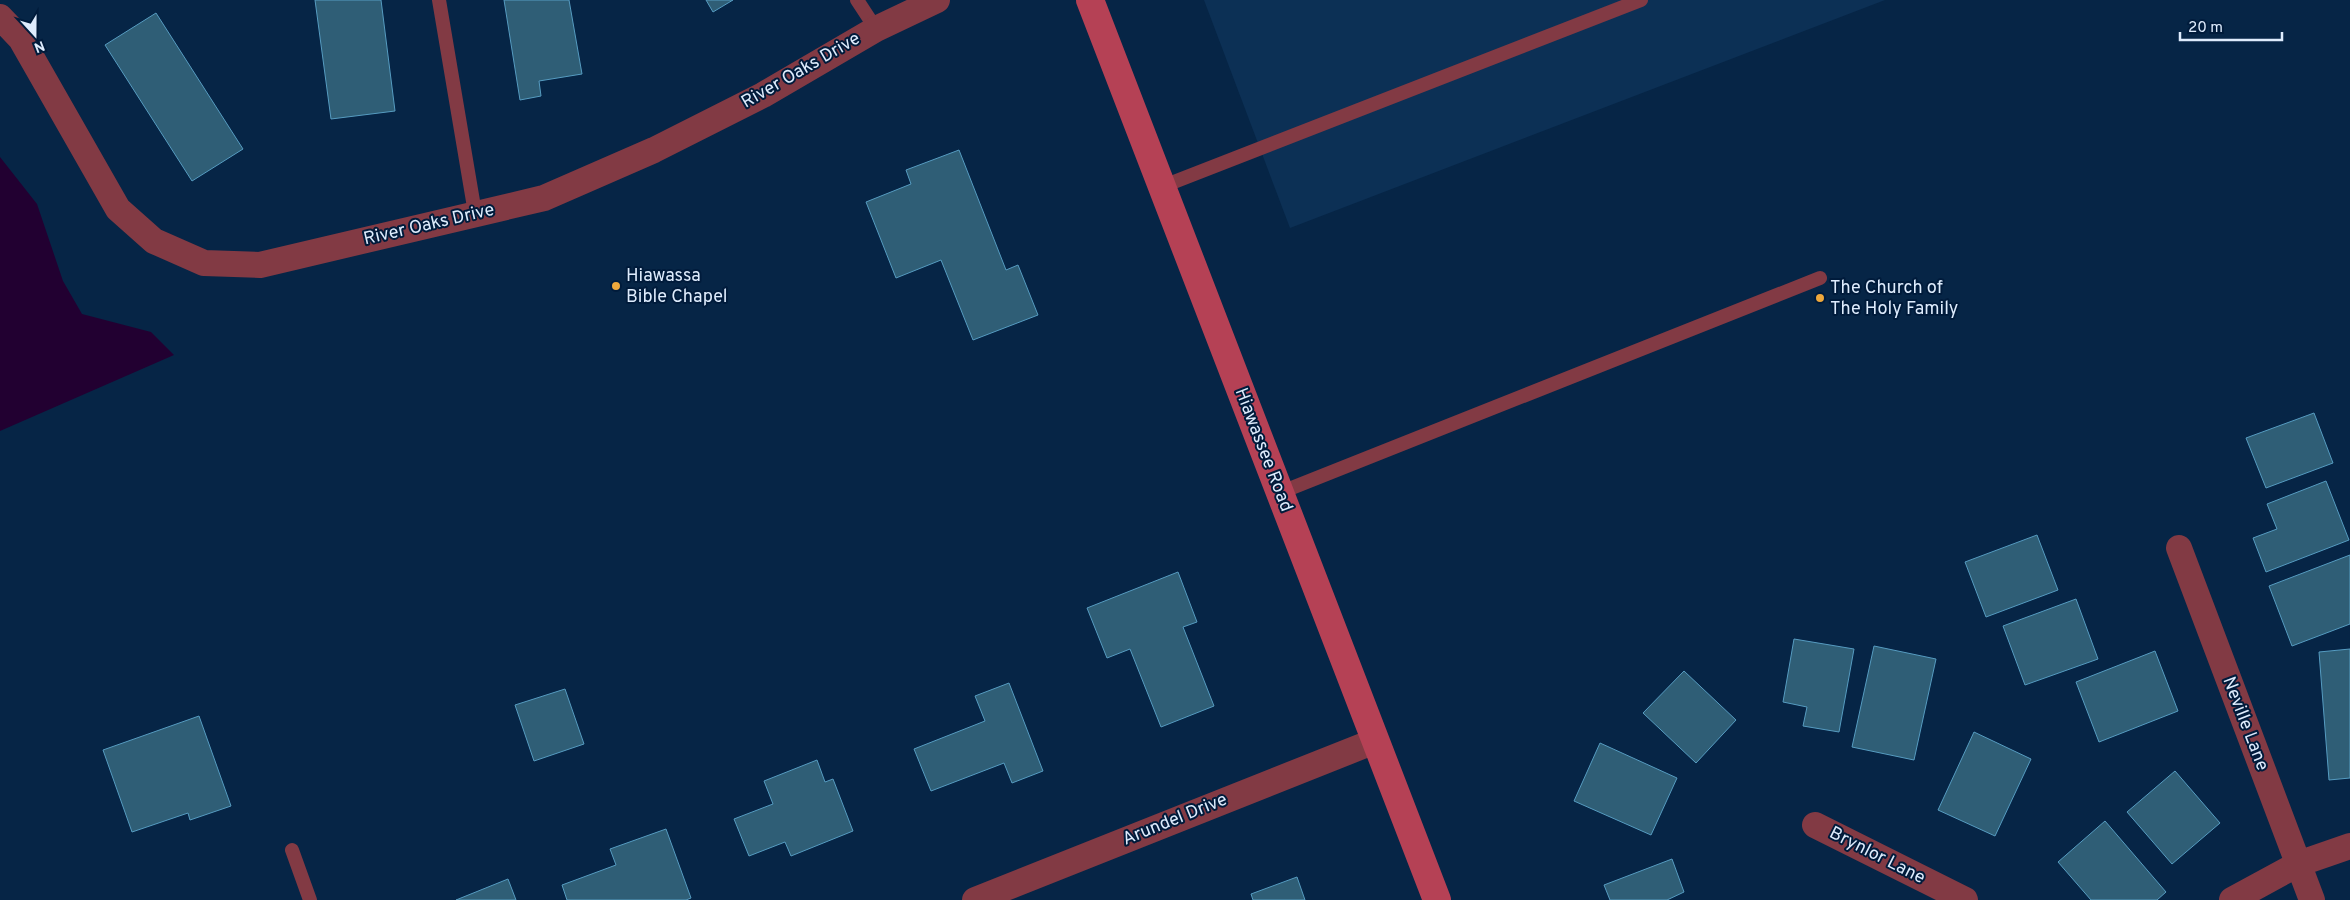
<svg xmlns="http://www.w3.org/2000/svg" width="2350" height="900" font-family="Overpass,sans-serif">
<rect width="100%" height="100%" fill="#062546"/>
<path fill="#0c3055" d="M1204,0H1885L1290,228Z"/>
<path fill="#220031" d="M0,157L37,204L63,281L82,314L151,332L174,355L0,431Z"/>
<path fill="#2f5e76" stroke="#569cc1" d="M315,0H381L395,111L331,119Z
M504,0H569L582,74L539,81L541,96L520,100Z
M706,0H733L713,12Z
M156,13L243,149L192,181L105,45Z
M959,150L1006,270L1018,265L1038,315L973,340L941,260L896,278L866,202L911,184L906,170Z
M2314,413L2333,463L2266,488L2246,438Z
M2326,481L2349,540L2266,572L2253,538L2277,529L2267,504Z
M2037,535L2058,590L1986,617L1965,562Z
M2350,555V624L2292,646L2269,586Z
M1178,572L1197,622L1183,627L1214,706L1161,727L1130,649L1107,658L1087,608Z
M2076,599L2098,659L2025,685L2003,626Z
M1794,639L1854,649L1839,732L1803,726L1807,707L1783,702Z
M1874,646L1936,659L1914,760L1852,747Z
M2350,649V778L2329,780L2319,652Z
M2155,651L2178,711L2099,742L2076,682Z
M1684,671L1736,720L1696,763L1643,713Z
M1009,683L1043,771L1012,783L1004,763L931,791L914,749L985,721L975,696Z
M565,689L584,744L534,761L515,705Z
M199,716L231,806L190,820L188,813L132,832L103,750Z
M1974,732L2031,759L1995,836L1938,810Z
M1600,743L1677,778L1651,835L1574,801Z
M817,760L825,782L833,779L853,831L791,856L785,842L749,856L734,819L773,804L764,781Z
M2175,771L2220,823L2172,864L2127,812Z
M2105,821L2166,892L2157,900H2091L2058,862Z
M666,829L691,898L686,900H567L562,885L616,865L610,849Z
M1672,859L1684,892L1667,900H1610L1604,885Z
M1297,877L1305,900H1253L1251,894Z
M508,879L516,900H456Z"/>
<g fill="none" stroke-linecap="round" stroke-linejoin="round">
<path stroke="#823a44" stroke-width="14" d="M439,0L475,213
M857,0L876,29
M1161,187L1641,0
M1279,493L1820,278
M292,850L310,900"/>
<path stroke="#823a44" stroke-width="26" d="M0,17L21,39L118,209L154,241L204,263L260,265L544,198L654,150L763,95L876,29L937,0
M2179,548L2312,900
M1815,825L1965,900
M975,900L1375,741
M2232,900L2298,864L2350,846"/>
<path stroke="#b54155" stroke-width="28" d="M1090,0L1437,900"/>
</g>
<g fill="#eea83c" stroke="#001b3b" stroke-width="2">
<circle cx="616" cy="286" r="5"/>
<circle cx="1820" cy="298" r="5"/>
</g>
<g text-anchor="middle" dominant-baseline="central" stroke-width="4" stroke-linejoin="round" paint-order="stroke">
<g font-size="18" fill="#deecfd" stroke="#001b3b">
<text transform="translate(801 71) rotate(-30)">River Oaks Drive</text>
<text transform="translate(429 225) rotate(-13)">River Oaks Drive</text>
<text transform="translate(1263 450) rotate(69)">Hiawassee Road</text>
<text transform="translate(2245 724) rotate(69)">Neville Lane</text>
<text transform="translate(1175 820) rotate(-22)">Arundel Drive</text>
<text transform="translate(1877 856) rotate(27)">Brynlor Lane</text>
</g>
<g font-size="18" fill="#deecfd" stroke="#001b3b" text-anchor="start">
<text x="626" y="276">Hiawassa<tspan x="626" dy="21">Bible Chapel</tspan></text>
<text x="1830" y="288">The Church of<tspan x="1830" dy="21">The Holy Family</tspan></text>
</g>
</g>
<g transform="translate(35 35) rotate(159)" stroke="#001b3b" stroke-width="4" paint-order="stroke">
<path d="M0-4L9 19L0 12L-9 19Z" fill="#deecfd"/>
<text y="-8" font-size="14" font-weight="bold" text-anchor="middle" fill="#deecfd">N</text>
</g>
<path d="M2180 32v8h102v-8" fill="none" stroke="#deecfd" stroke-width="2.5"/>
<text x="2188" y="32" font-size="15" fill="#deecfd" stroke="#001b3b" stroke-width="4" paint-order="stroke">20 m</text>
</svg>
